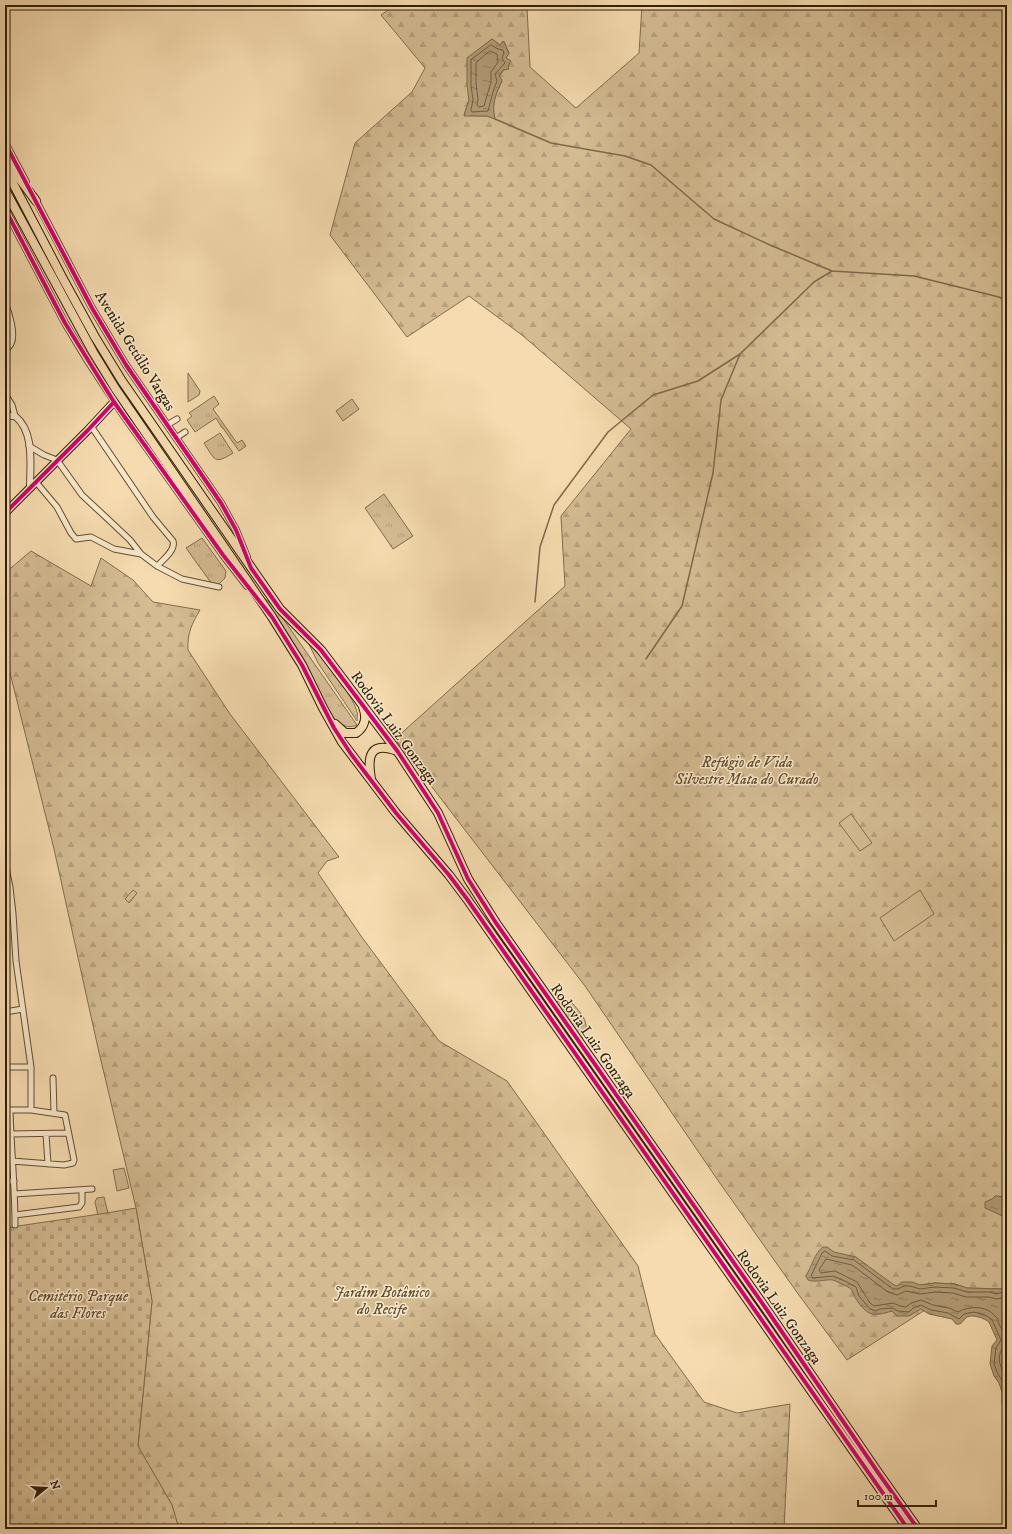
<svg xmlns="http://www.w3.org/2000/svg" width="1012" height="1534" font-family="'IM FELL DW Pica',serif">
<defs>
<pattern id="grass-tufts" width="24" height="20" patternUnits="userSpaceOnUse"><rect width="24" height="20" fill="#d4bb92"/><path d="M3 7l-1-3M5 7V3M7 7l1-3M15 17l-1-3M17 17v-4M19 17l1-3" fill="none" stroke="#b6a07c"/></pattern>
<pattern id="forest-firs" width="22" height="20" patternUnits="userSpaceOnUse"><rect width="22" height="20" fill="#d4bb92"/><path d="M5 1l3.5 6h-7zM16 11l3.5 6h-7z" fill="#b6a07c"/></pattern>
<pattern id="cemetery-stones" width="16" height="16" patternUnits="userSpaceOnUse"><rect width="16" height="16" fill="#d4bb92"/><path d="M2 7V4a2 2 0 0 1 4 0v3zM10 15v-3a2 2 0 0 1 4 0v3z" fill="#b6a07c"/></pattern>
<pattern id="garden-furrows" width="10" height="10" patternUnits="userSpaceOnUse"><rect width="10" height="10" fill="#d4bb92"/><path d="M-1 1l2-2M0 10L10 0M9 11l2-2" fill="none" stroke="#b6a07c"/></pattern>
<pattern id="water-ripples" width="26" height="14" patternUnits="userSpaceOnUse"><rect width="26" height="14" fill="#b29b76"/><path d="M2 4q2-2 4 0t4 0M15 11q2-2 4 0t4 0" fill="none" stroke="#917e5f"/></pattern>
</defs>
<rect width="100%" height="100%" fill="#f5dbaf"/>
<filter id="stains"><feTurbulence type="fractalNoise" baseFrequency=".005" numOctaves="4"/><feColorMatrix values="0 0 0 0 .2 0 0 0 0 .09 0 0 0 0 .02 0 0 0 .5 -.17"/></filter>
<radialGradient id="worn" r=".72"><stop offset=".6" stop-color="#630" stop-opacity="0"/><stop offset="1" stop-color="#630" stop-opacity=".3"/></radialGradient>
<path fill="url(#grass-tufts)" stroke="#826d4c" d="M188,373L200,391L199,395L188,402Z
M214,396L219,404L213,409L237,443L242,440L246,446L239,451L223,428H222L216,418L195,432L187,420L192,416L189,413Z
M352,399L359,409L343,421L336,411Z
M220,433L233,453C214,465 215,460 204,443Z
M384,494L413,536L393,549L365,508Z
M202,538L226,571L225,578L217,586L212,584L186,548Z
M264,598L275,607L357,725C345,730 339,723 331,715Z
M306,638C319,655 352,692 357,712C358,714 357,718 357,721L318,663Z
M560,1001L571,1002C582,1014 592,1024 582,1039L555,1002Z
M104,1197L108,1213L98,1215L95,1202L97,1198Z"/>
<path fill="url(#forest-firs)" stroke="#826d4c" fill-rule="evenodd" d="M395,5H525L527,7L530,67L576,108L639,53L642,5H1007V1197L995,1196L985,1207L1007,1218V1285L1004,1289L967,1288L955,1284L935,1283L920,1285L925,1310L847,1360L796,1291L717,1179L585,986L395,739L565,586L561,516L631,429L522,335L469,296L407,337L330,235L355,143L412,92L425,68L381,15ZM492,39L500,45L504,41L509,53L506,58L508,66L499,76L502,81C496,94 491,104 495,119L487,116L464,115L469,100L468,58Z
M31,551L91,586L101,558L133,580L153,602L200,610C192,623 187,634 188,650L230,714L339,857L327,861L318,873L361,936L439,1041L507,1081L638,1266L655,1334L704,1402L737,1413L790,1404L784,1529H179L172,1505L138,1447L152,1301L136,1208L98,1048L54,849L5,653V573Z"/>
<path fill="url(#cemetery-stones)" stroke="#826d4c" d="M136,1208L152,1301L138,1446L172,1505L179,1529H5V1228C49,1221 92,1216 136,1208Z"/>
<path fill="url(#garden-furrows)" stroke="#826d4c" d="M133,890L137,893L129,903L125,899Z"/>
<path fill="#d4bb92" stroke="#826d4c" d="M851,814L872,843L860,851L839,823Z
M920,890L934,914L894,941L880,918Z
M124,1168L129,1188L117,1191L113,1170Z"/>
<path fill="url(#water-ripples)" stroke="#7e6949" d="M492,39L500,45L503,41L509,53L506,58L511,61L508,66L509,69L503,70L499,76L502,80C496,94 491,104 495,119L487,116H464L469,100L467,85V58Z
M995,1196L1007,1197V1218L985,1208V1202L992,1199Z
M823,1247H827L834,1252L856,1257L894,1285L897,1286L902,1282H912L920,1285L935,1283L955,1284L967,1288L1004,1289L1007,1286V1412L1002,1403V1392L999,1383L994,1376L990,1364L992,1346L997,1340L989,1322C984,1318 973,1314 967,1317C965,1318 963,1322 960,1324H956L952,1319L929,1314L921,1309L909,1316H897L892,1311C872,1317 868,1316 856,1299C851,1291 855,1290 844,1285C841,1284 836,1281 833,1280C825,1279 816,1283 808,1280L806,1276C811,1268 815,1252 823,1247Z"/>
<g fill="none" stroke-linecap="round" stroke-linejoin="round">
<path stroke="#725d3e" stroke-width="1" d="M491,45L498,49L503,50L504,53L502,58L505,63L495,74L497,81L493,92L488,111L472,112L471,110L473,100L471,85V60Z
M490,51L497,54L498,62L491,72V82L484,106L479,107L477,105L478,99L476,84V63Z
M1007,1291L996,1294L990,1292H967L954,1288L935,1287L920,1289L910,1286H904L898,1289H893L854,1260L832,1256L825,1251L822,1253L811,1276L813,1278L833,1276L847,1282L856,1287L859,1296L870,1309L876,1311L880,1309L892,1308L898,1311L909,1312L913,1308L921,1305L931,1310L948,1313L959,1319L964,1314L974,1312L987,1316L992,1320L1001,1340L996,1348L994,1364L998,1374L1003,1382L1007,1403
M1007,1297L996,1299L989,1297H966L953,1293L935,1292L920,1294L906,1291L897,1295L888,1292L852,1265L826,1259L819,1270L821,1273L835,1271L857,1282L870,1303L874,1306L893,1303L900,1306L906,1307L911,1303L921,1300L933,1305L949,1308L958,1312C969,1306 986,1305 995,1316C998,1318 998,1321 999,1324C1001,1329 1005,1332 1006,1338C1007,1342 1004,1346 1002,1349C996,1358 1001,1370 1007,1378"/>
<path stroke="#7e6949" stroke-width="1.5" d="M495,119L551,143L625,156L651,165L714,219L770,245L832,271L914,276L999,297L1007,301
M535,602L540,547L554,505L608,432L653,395L698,381L740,354L814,282L832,271
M646,659L682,606L713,473L721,400L740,354"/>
<g stroke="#624e30" stroke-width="7">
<path id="minor" d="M5,303C9,312 16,334 11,344C10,346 7,349 5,351
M5,394L12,405L15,416
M167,425L177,419
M91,426L153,517L173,541C176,550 163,560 157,566
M176,438L185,432
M29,446L44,455L57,460L82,495L111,522L130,540L141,554
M36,482L57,507L71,533L76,539L91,537L114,549L141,554L157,566L182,579L219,587
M5,863L10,887L13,914L16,961L31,1067V1110
M5,1012L23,1009
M5,1067H31
M53,1078L54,1113
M5,1110H31L65,1115L74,1160L73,1163L64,1165L12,1161
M10,1110C11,1148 15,1186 15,1225
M10,1134L68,1133
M46,1134L48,1164
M5,1181H14
M14,1194L92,1189
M15,1215L79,1207L82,1203V1190"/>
</g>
<g stroke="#624e30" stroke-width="8">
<path id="tertiary" d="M5,143L26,182
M34,197L92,308L126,365L221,503L236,530L247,557
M5,209L65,323L86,358L124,416L223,555L247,586
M5,416H15C35,432 30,465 30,488"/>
</g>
<g stroke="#311f06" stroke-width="9">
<path id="secondary" d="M5,513L88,430L114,402"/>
</g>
<g stroke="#311f06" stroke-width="10">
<path id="trunk" d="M5,159L36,201
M5,168L62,277L95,337L122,381L280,609L321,650L398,752L438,813L468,879L496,923L769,1313L877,1471L918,1529
M5,190L93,352L115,388L272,617L302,665L323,708L342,742L396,813L449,875L467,899L908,1529
M5,208L6,212
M335,724L345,733H356C365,727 367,717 363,707
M371,779C367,756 370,741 397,751"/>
</g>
<use href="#minor" stroke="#f8e8cb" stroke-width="5"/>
<use href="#tertiary" stroke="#f8e8cb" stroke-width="6"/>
<use href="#secondary" stroke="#f8e8cb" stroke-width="7"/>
<use href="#trunk" stroke="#f5dbaf" stroke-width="8"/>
<g stroke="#f8e8cb" stroke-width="6">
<path id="cycleway" d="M5,143L92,308L126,365L221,503L236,530L251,568L280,609L321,650L398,752L438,813L468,879L496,923L769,1313L877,1471L918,1529
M5,209L65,323L114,402L223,555L272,617L302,665L334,728L351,754L396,813L449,875L467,899L908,1529
M5,513L88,430L114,402"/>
</g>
<use href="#cycleway" stroke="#d6006c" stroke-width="4"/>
</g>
<g text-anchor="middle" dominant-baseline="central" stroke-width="3" stroke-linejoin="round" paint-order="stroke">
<g font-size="15" fill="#311f06" stroke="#f8e8cb">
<text transform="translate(135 351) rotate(58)">Avenida Getúlio Vargas</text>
<text transform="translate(394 728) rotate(54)">Rodovia Luiz Gonzaga</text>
<text transform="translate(593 1041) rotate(55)">Rodovia Luiz Gonzaga</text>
<text transform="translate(779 1307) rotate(55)">Rodovia Luiz Gonzaga</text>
</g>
<g font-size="15" font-style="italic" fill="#624e30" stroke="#f8e8cb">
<text x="747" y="762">Refúgio de Vida<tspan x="747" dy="17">Silvestre Mata do Curado</tspan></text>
<text x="382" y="1292">Jardim Botânico<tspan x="382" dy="17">do Recife</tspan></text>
<text x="78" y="1296">Cemitério Parque<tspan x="78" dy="17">das Flores</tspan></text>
</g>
</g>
<rect width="1012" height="1534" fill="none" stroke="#f5dbaf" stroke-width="20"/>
<rect x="6" y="6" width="1000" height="1522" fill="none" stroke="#311f06" stroke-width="2"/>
<rect x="10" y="10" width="992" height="1514" fill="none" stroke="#311f06"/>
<g transform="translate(46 1488) rotate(72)" stroke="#f8e8cb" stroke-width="3" paint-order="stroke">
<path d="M0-3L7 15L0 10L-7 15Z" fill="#311f06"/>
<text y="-6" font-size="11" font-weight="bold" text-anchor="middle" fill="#311f06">N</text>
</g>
<path d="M858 1500v6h78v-6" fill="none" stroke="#311f06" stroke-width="2"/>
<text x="864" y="1500" font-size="12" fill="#311f06" stroke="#f8e8cb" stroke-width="3" paint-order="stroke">100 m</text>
<rect width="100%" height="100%" filter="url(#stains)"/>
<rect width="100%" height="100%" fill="url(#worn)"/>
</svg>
